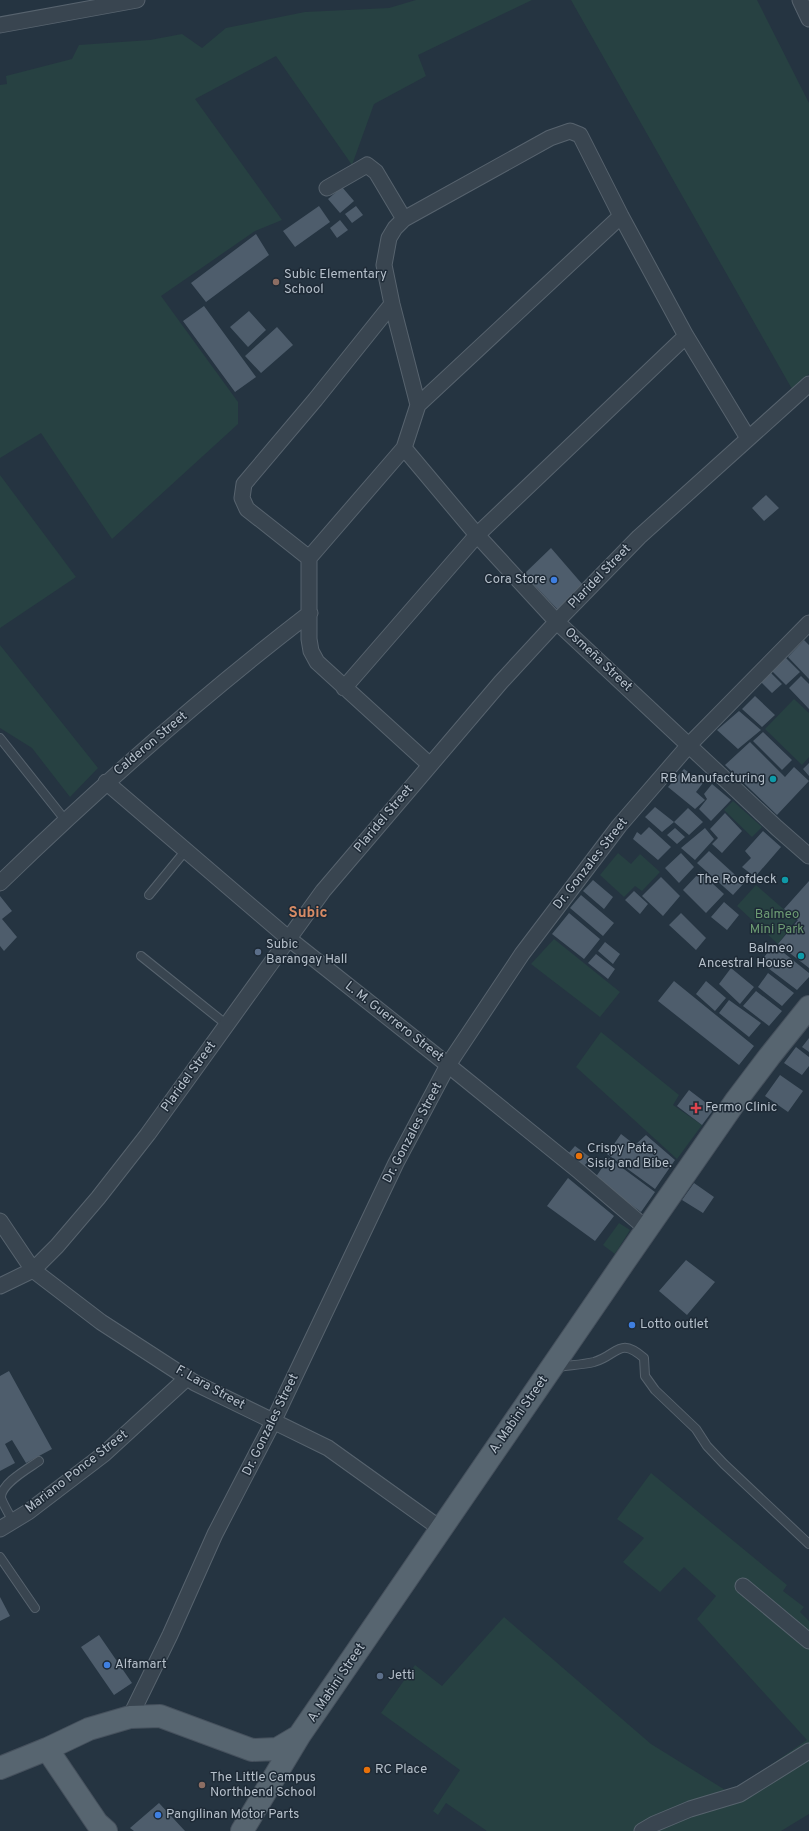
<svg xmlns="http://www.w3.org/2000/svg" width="809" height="1831" font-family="Overpass,sans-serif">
<rect width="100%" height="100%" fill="#253441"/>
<path fill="#274142" d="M416,0H532L418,55L426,76L374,104L352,165L276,56L195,99L282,220L255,231L161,296L238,402V424L112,539L41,433L0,458V85L7,84L6,76L72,59L79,45L150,40L182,34L202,48L226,28L305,12L389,8Z
M571,0H757L809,103V374L792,389Z
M0,475L76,577L0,628Z
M0,645L98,768L70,797L32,748L0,728Z
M794,699L809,713V757L802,765L765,729Z
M733,801L762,827L752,837L724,810Z
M618,853L631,864L640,854L660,872L642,891L635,886L624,897L600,875Z
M756,885L796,920L778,944L737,906Z
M554,939L620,992L600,1017L531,964Z
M601,1032L679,1095L673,1105L702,1125L677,1159L576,1067Z
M619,1223L630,1230L615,1254L603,1245Z
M651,1473L787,1585L783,1591L804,1607L800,1612L809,1621V1814L781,1831H487L446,1803L438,1815L433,1811L460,1770L381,1713L415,1665L442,1686L504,1617L651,1744L730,1793L807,1740L697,1619L716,1596L684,1567L660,1592L623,1562L644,1538L617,1519Z"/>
<path fill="#4e5d6c" d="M342,187L354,201L340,213L328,199Z
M319,206L330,222L295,247L283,231Z
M356,206L363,215L352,223L345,214Z
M340,220L348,230L337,238L330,228Z
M256,234L269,255L206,302L191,283Z
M204,306L256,377L235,392L183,321Z
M249,311L266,330L248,347L230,327Z
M277,327L293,345L261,373L245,356Z
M766,495L779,508L764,521L752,508Z
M551,548L583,585L558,610L524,574Z
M804,640L809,645V679L788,657Z
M786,658L800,672L786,685L772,671Z
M771,673L782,684L772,693L761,682Z
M801,676L809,684V709L789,688Z
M755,696L775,715L762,727L742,709Z
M739,711L761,730L738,749L717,730Z
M763,732L792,760L782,770L753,741Z
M750,742L785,777L794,767L809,781L777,815L725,765Z
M809,763V776L803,769Z
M684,769L703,783L696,792L705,800L695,809L668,787Z
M712,784L731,800L711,821L699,809L707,799L704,794Z
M655,807L674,822L662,832L645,817Z
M688,808L703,822L689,835L674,822Z
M725,813L742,831L722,853L712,844L718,838L710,829Z
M649,827L671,847L658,860L633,839L637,832L641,835Z
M675,828L685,837L677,844L667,835Z
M705,828L714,839L695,860L681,848Z
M763,831L781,847L755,877L742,867L751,858L745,851Z
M709,851L744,883L733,895L697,863Z
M681,853L694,867L679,883L665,868Z
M700,872L724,894L706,913L683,890Z
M661,877L680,896L663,916L642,896Z
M593,880L613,897L604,909L583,891Z
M809,881V968L778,944L798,920L784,909Z
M634,891L648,904L640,914L625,900Z
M581,895L614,923L603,936L570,908Z
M0,896L12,911L2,919L17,937L4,951L0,946Z
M724,902L739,915L727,930L711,917Z
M569,913L600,939L584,959L552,934Z
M681,913L706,938L696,950L669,925Z
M605,942L620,954L613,964L598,951Z
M774,945L809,973V977L797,990L760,962Z
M596,954L615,969L608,979L588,963Z
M731,968L754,987L740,1004L719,984Z
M768,973L794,993L782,1006L758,987Z
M674,981L754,1046L739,1065L658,1001Z
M706,981L726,998L715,1011L696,994Z
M756,991L782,1011L769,1026L743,1006Z
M729,1000L761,1023L749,1037L719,1013Z
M809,1038V1052L802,1047Z
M796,1047L809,1057V1066L802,1075L784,1063Z
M780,1075L803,1091L788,1112L765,1096Z
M689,1090L714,1109L702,1125L677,1106Z
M621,1134L635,1145L646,1135L675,1160L655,1189L607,1154Z
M575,1146L591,1158L583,1167L568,1154Z
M609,1158L655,1192L641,1212L595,1178Z
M568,1178L614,1216L595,1241L547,1206Z
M694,1183L714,1197L703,1213L682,1200Z
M686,1260L715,1282L687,1315L659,1291Z
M9,1371L52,1449L26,1463L12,1440L5,1444L15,1463L0,1471V1376Z
M0,1597L10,1616L0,1621Z
M99,1635L132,1683L114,1695L81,1647Z
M159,1803L185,1831H134L130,1828Z"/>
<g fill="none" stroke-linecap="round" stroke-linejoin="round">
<g stroke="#57636e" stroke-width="10">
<path id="service" d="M0,738L66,821
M149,895L186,850
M141,956L227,1025
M557,1367C569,1365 582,1365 594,1362C618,1355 619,1336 644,1358L645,1376L655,1390L696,1429L707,1446L724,1464L809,1544
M13,1521C9,1514 4,1506 1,1498C0,1484 29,1468 39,1461
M0,1557L35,1608"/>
</g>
<g stroke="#57636e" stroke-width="17">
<path id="minor" d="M800,0L809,19
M0,25L137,0
M327,188L367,165L376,172L404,219
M418,405L621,216
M404,448L477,535L557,622L777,828L809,856
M309,558L247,509L242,498L244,484L315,400L392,304
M344,688L477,535L686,336
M430,765L317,662L311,651L309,639V558L404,448L418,405L392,304L384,265L389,238L395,228L404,219L550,138L570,131L580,135L621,216L686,336L748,438
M106,782L288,938L448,1065L580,1172L647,1229
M0,883C98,788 201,697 310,613
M0,1221L33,1270L101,1322L195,1383L328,1448L441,1529
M0,1286L33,1270L57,1246L98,1198L148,1134L323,891L501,682L560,618L639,537L809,384
M0,1529L28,1512L104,1454L187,1378
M743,1586L809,1641
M130,1717L170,1635L215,1534L273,1422L396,1163L448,1065L522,954L619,826L689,745L809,623
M642,1831L654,1824L690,1809L740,1794L809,1751"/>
</g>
<g stroke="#46515d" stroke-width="24">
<path id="primary" d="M47,1749L97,1823L106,1831
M0,1768L47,1749L89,1729L130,1717L160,1716L252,1750L277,1749L299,1736
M242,1831L299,1736L624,1262L735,1102L769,1057L809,1007"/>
</g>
<use href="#service" stroke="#394550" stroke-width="8"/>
<use href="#minor" stroke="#394550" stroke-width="15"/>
<use href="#primary" stroke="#576570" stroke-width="22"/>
</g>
<g fill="#8d6e63" stroke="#1e2a36" stroke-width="1.5">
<circle cx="276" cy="282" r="4"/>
<circle cx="202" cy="1785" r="4"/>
</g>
<g fill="#3f7fe0" stroke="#1e2a36" stroke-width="1.5">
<circle cx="554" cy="580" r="4"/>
<circle cx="632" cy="1325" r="4"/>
<circle cx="107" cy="1665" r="4"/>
<circle cx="158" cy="1815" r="4"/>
</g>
<g fill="#0f9aa8" stroke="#1e2a36" stroke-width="1.5">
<circle cx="773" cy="779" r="4"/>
<circle cx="785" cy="880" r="4"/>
<circle cx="801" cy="956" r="4"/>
</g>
<g fill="#5c6f8a" stroke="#1e2a36" stroke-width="1.5">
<circle cx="258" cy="952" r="4"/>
<circle cx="380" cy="1676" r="4"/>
</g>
<path fill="#e0444e" stroke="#1e2a36" stroke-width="1.5" d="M694 1102h4v4h4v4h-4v4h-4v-4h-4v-4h4z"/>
<g fill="#e8710a" stroke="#1e2a36" stroke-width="1.5">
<circle cx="579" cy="1156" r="4"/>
<circle cx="367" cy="1770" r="4"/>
</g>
<g text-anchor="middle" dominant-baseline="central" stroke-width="3" stroke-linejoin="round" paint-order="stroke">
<g font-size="13" fill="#b6c0cb" stroke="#1e2a36" text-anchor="start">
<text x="284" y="275">Subic Elementary<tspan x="284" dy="15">School</tspan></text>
<text x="546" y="580" text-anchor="end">Cora Store</text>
<text x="765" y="779" text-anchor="end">RB Manufacturing</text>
<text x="777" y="880" text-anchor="end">The Roofdeck</text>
<text x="266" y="945">Subic<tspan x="266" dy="15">Barangay Hall</tspan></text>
<text x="793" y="949" text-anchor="end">Balmeo<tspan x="793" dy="15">Ancestral House</tspan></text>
<text x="705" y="1108">Fermo Clinic</text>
<text x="587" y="1149">Crispy Pata,<tspan x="587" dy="15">Sisig and Bibe.</tspan></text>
<text x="640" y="1325">Lotto outlet</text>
<text x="115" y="1665">Alfamart</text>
<text x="388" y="1676">Jetti</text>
<text x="375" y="1770">RC Place</text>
<text x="210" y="1778">The Little Campus<tspan x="210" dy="15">Northbend School</tspan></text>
<text x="166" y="1815">Pangilinan Motor Parts</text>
</g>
<g font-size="13" fill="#b6c0cb" stroke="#1e2a36">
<text transform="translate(600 577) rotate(-46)">Plaridel Street</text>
<text transform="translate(598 660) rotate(43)">Osmeña Street</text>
<text transform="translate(151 744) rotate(-40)">Calderon Street</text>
<text transform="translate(384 819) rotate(-50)">Plaridel Street</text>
<text transform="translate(591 864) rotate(-52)">Dr. Gonzales Street</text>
<text transform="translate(394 1022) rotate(38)">L. M. Guerrero Street</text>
<text transform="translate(189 1077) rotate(-54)">Plaridel Street</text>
<text transform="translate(413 1133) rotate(-62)">Dr. Gonzales Street</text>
<text transform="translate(210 1388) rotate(29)">F. Lara Street</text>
<text transform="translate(519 1415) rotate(-55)">A. Mabini Street</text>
<text transform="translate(271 1425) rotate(-64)">Dr. Gonzales Street</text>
<text transform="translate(77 1472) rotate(-38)">Mariano Ponce Street</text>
<text transform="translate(337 1683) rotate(-56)">A. Mabini Street</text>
</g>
<g font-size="13" fill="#6d9c73" stroke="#1e2a36">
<text x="777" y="915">Balmeo<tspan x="777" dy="15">Mini Park</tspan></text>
</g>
<g font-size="15" font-weight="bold" fill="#d78b65" stroke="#1e2a36">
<text x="308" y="913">Subic</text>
</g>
</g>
</svg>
